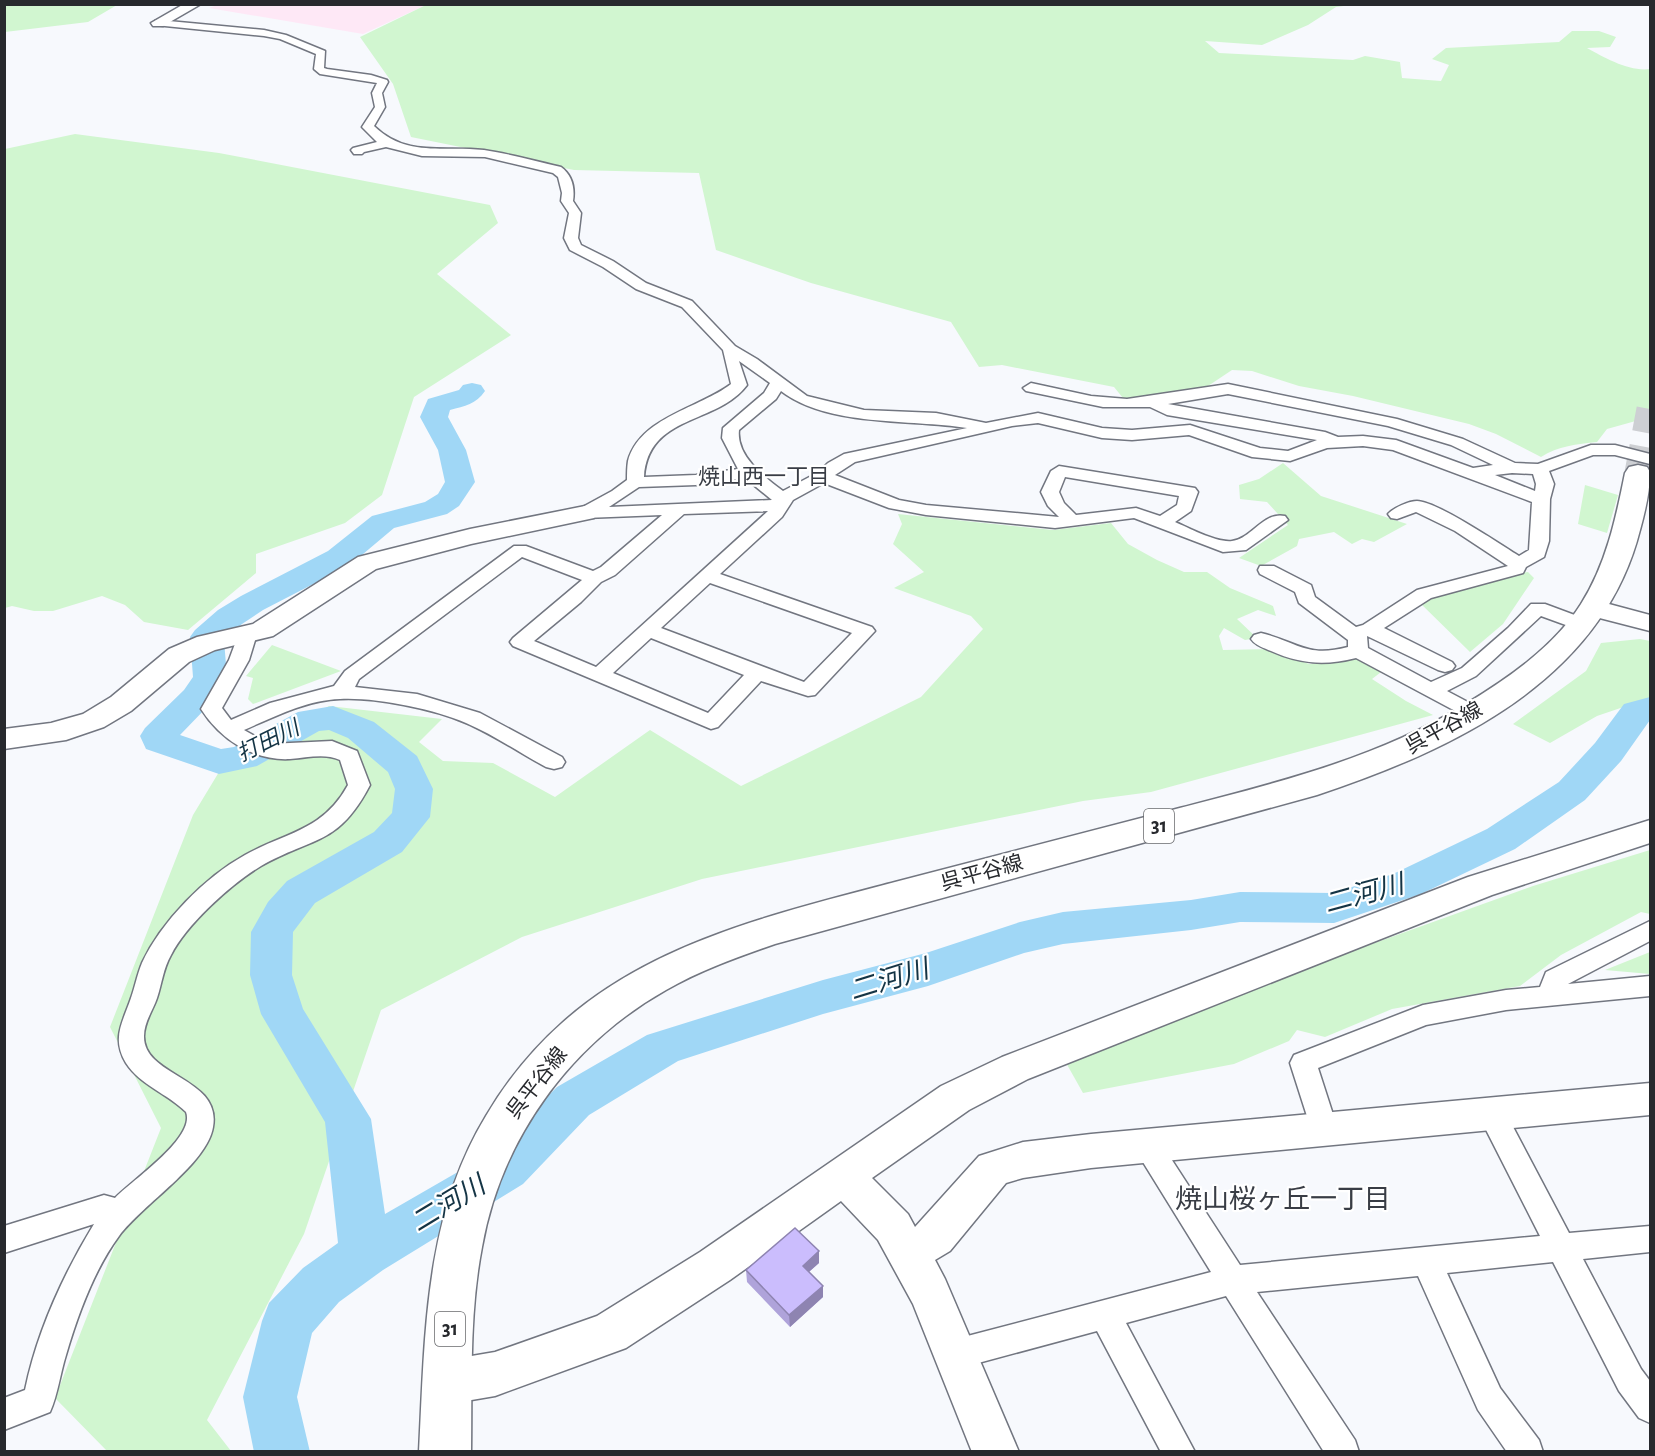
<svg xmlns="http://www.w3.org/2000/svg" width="1655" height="1456" font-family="'Alegreya Sans','Noto Sans JP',sans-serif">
<rect width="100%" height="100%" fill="#f7f9fd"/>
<path fill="#fee8f6" d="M217,5V4L426,5L363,34L209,8Z"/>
<path fill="#d1f6d0" d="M428,4H1359L1336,7L1308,25L1262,45L1205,41L1219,53L1353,60L1365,56L1400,62L1402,78L1441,81L1449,65L1432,59L1446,48L1559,42L1572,31H1599L1616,37L1610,47L1587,48C1605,58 1630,72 1650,69V417L1607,429L1597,442C1577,444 1558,446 1541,457L1496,434L1469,424L1353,396L1299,386L1252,371L1232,370L1208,386L1154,398H1123L1114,387L1002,365L979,367L951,322L811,283L716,250L699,173L574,170L411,137L393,84L360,37Z
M4,5L5,4L117,5L88,22L5,32Z
M75,134L219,153L490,205L498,223L437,274L511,335L414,397L382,495L345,523L256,554V573L188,630L144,622L125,605L102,596L53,611H34L12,606L5,608V149Z
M1283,463L1321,496L1407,524L1374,542L1362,539L1352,544L1334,532L1299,539L1297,546L1261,566L1239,558L1288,525L1267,502L1240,499L1239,485L1259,479Z
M1585,485L1618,495L1607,533L1578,524Z
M898,514L1053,530L1111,523L1128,544L1157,560L1184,572H1207L1230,588L1273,606L1276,616L1258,610L1237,619L1257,638L1245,640L1224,628L1219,636L1223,650L1272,649L1309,664L1332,662L1362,655L1385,669L1372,679L1406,701L1433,715L1151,792L1083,801L702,879L522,937L381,1010L304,1234L207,1420L231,1451H107L55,1398L161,1128L110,1027L193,815L222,767L329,706L442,719L419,742L443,761L493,763L555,797L650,730L741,786L921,697L983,629L971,616L894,588L924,572L893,544L902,524Z
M1528,572L1534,578L1503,624L1470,652L1419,602L1508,575Z
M1640,639L1650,641V698L1597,716L1550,743L1513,724L1586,671L1601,643Z
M272,645L341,671L253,704L248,699L253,678L246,676Z
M1650,850V914L1641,912L1561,955L1520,986L1392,1009L1325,1037L1297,1030L1289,1041L1234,1064L1083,1093L1065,1061L1358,949L1533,886Z
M1650,952V974L1605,970Z"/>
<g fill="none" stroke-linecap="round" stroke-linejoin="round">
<path fill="#a0d7f6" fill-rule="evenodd" d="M472,383L481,385L485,391C476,404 465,406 450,410L448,417L466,450L475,482L459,506L447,514L394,528L350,565L263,610L242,624L224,640L227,677L208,706L180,735L221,749L234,747L298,712L333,706L374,722L417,756L433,789L430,817L402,852L315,903L293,932L292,975L303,1009L371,1119L385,1214L489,1154L557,1087L647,1035L823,980L926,953L1020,922L1063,912L1191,900L1240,892L1333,893L1393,874L1487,829L1559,782L1595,743L1624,704L1650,697V720L1621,761L1585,800L1515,849L1421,894L1334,923L1240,922L1191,930L1063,944L1024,953L928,986L823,1014L678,1061L589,1115L523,1184L383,1270L339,1302L312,1333L297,1397L310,1452H254L243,1397L262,1321L269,1303L303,1268L338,1243L325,1122L261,1014L250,975L251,932L268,902L287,881L374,832L392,813L395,789L388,772L348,738L329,730L319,731L257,766L219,774L146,749L140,736L145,728L184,690L193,677L190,637L195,630L218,610L241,596L328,551L372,516L425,502L438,494L445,482L438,450L420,417L428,399L459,390L463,385Z"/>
<path stroke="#cdcfd3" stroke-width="27" stroke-dasharray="27 14" stroke-linecap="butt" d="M1638,473L1650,409"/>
<g stroke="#727680" stroke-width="3">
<path id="street" d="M158,20L264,30L286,35L325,51L324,68L327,69L371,75L387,80L388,82L382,93L385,107L374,126C407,158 443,145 484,150C510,154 536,161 561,167C572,175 575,188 573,201L581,213L578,238L581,245L613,261L646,283L692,301L735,346L757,359L807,396L864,410L936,413L986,423L1038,413L1102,428L1132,430L1190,425L1260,448L1288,451L1317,440L1167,415L1150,407H1103L1026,391L1023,388L1031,383L1091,396L1127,399L1228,384L1397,419L1463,439L1515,463L1538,464L1591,445H1615L1650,454V464L1615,455H1593L1549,471L1554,484L1550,499L1549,541L1544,557L1526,567L1523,573L1431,598L1384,628L1452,662L1455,666L1452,670L1445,672L1438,670L1367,636L1368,648L1431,682L1462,668L1508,628L1531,604H1545L1588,620L1591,624L1588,628H1574L1541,616L1476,676L1447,691L1481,709L1484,714L1481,719L1474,721L1356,658C1325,666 1300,664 1271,651C1264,648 1256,646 1251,639L1254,635L1261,633C1298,642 1306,658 1348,647V640L1299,603L1295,592L1260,574L1258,570L1260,566H1274L1311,585L1315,597L1356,627L1363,625L1417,590L1508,566L1455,531L1416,512L1397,519L1391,518L1388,514C1393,508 1409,501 1417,501C1436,501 1500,544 1519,556L1529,550L1532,502L1393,450L1363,446L1327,448L1290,461L1252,457L1189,435L1132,440L1102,438L1038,423L1012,426L855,462L835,475L899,500L926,505L1059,517L1048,506L1041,492L1051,471L1059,466L1195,488L1198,492L1191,511L1175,522C1189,528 1217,543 1232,541C1251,539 1264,511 1285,516L1288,520L1246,550L1223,552L1134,518L1055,528L926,515L889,508L824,483L793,500L782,517L720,574L872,627L875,631L815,695L808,696L761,681L718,727L711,729L513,646L510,642L513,638L582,580L522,557L359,679L355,687L417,694L480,713L562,757L565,762L562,767L554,769L546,767C520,753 494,735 466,723C434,709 374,697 340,699C307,700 274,717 244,730L269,744L332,741L357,751L370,785C338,846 314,836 261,866C231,884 187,924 171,955C163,969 162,983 157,998C153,1010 144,1022 144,1036C143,1077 222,1077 213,1127C207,1164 143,1204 119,1236C94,1270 78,1314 66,1355C60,1374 58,1394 50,1412L4,1430V1398L25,1390C37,1332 63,1275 94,1224L4,1253V1226L104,1195L115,1198C131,1181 196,1138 186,1112C168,1094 140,1085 126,1063C111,1038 123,1022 131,998C135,987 137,975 142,963C161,922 205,877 245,855C286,832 323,831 348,785L340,760C324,753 307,758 290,759C253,761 220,739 201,709L229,660L239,633H253L256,637L249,660L222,708L231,720L270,703L334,686L345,671L514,546H526L593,571L601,567L662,515L585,518L579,517L576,513L579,509L612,491L627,480C627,474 627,467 628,461C640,417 700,408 731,384L723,350L682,307L636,289L603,267L570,250L564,238L569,213L561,201L562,193L558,177L553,173L485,157L422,156L386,147L364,152L362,154H354L351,150L353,148L377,142L362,127L375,107L372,93L377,83L320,74L314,69L316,54L280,39L264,36L155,25V21ZM739,361L770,383L764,393L723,428L722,438L738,469L696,475L644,477C648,414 717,425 747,385ZM781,391C828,427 910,419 967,428L844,454L828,463L817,473L783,491C764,477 736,456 739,430L776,399ZM1228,394L1388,426L1451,445L1493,465L1473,468L1396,440L1363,436L1338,437L1325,432L1168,404ZM1512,473L1533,474L1536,484L1535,491L1495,475ZM1065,477L1179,496L1177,505L1160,516L1136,508L1076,515L1064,503L1059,492ZM745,478L772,500L609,507L639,487L696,485ZM768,511L596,667L534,641L581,602L601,582L615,575L684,514ZM710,583L852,633L804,682L661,628ZM651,638L744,675L708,713L613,673Z
M1650,921V941L1568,984L1650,976V996L1506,1010L1426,1025L1318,1068L1338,1130L1334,1138L1324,1142L1314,1138L1290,1063L1294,1055L1423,1005L1506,990L1540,987L1546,972Z
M1492,1102L1502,1106L1569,1233L1650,1226V1252L1583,1259L1641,1369L1650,1381V1423L1639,1418L1619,1391L1553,1262L1447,1273L1500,1388L1539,1440L1543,1452H1507L1478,1410L1418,1276L1257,1292L1355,1440L1359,1452H1324L1226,1296L1126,1323L1195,1452H1161L1097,1331L956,1369L945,1365L940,1354L945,1343L956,1339L1211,1272L1133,1146L1137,1137L1147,1134L1157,1137L1240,1265L1540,1236L1478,1114L1482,1106Z"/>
</g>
<g stroke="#727680" stroke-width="3">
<path id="secondary" d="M184,4H201L163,26H153L151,23Z
M585,506L594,508L597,513L594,518L471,544L376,569L273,636L215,650L189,662L131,711L104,727L66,740L4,749V729L51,723L83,714L111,697L169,649L197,637L253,624L358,557L470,529Z
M1594,600L1650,615V631L1584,614L1580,608L1584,602Z
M1650,820V843L1492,895L1028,1079L969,1110L872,1178L908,1214L915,1227L979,1156L1023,1142L1091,1134L1650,1083V1115L1091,1168L1023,1178L1006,1183L950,1251L935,1260L945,1279L1019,1452H972L913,1304L878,1240L841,1201L730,1280L626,1348L495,1396L448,1404L432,1398L425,1382L432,1366L448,1360L495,1352L597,1316L700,1252L941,1086L1002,1057L1468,877Z"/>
</g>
<g stroke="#727680" stroke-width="3">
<path id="primary" d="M1638,465L1647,467L1650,472C1650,491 1645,512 1640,530C1602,681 1452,750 1317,795L775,944C738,957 701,970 666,990C570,1044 501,1139 482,1247C469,1314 472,1384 471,1452H419C425,1336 424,1218 486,1116C578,960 732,925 895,882C987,858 1079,834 1172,810C1272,784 1374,760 1464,705C1507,679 1554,647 1581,604C1606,565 1616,518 1625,473L1629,467Z"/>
</g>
<use href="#street" fill="#fff" fill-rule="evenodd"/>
<use href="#secondary" fill="#fff" fill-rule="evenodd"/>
<use href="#primary" fill="#fff" fill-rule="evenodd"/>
</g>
<path fill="#afa3da" d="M819,1251V1263L809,1272L823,1286V1297L790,1327L747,1282L746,1270Z"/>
<path fill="#8e84b1" d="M819,1251V1263L803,1277V1266Z
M823,1286V1297L790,1327L789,1315Z"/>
<path fill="#cbbdfd" stroke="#8e84b1" stroke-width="1.5" d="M795,1228L819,1251L803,1266L823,1286L789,1315L746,1270Z"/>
<g text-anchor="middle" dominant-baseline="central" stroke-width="4.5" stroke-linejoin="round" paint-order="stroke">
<g fill="#fff" stroke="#68696c" stroke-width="1.5">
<rect x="1144" y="809" width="30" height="34" rx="4.5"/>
<rect x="435" y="1312" width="30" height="34" rx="4.5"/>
</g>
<g font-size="20" font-weight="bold" fill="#27292d">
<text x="1159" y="826">31</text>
<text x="450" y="1329">31</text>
</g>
<g font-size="21" fill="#27292d" stroke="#fff">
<text transform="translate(1444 728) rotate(-29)">呉平谷線</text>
<text transform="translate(982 873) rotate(-15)">呉平谷線</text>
<text transform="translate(537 1083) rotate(-52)">呉平谷線</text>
</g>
<g font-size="22" fill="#393d45" stroke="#fff">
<text x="764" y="477">焼山西一丁目</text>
</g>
<g font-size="22" font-style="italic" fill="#143445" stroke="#fff">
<text transform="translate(268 741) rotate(-26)">打田川</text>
</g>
<g font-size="27" font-style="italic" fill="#143445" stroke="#fff">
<text transform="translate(1364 894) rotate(-15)">二河川</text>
<text transform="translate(889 980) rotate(-17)">二河川</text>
<text transform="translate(448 1204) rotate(-31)">二河川</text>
</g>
<g font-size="27" fill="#393d45" stroke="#fff">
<text x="1283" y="1199">焼山桜ヶ丘一丁目</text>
</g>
</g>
<rect width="1655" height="1456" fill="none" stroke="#27292d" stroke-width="12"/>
</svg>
